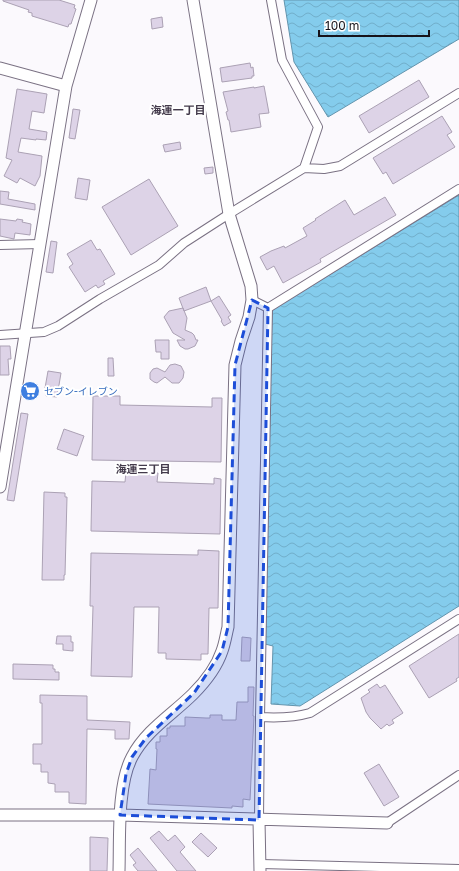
<svg xmlns="http://www.w3.org/2000/svg" width="459" height="871" font-family="'Golos Text','Noto Sans JP',sans-serif">
<defs>
<pattern id="water-waves" width="16" height="10" patternUnits="userSpaceOnUse"><rect width="16" height="10" fill="#84ccec"/><path d="M0 5q4-4 8 0t8 0" fill="none" stroke="#71aeca"/></pattern>
</defs>
<rect width="100%" height="100%" fill="#fbf9fd"/>
<path fill="url(#water-waves)" stroke="#6394ad" d="M284,0H459V39L328,117L294,62Z
M459,195V606L300,706L271,704L273,646L265,644L272,310Z"/>
<path fill="#ddd3e7" stroke="#aba1b4" d="M3,0H59L75,5L74,8L76,9L71,24H69L68,27L32,16V13L28,12L29,10L3,1Z
M162,17L163,27L152,29L151,19Z
M250,63L251,68L253,67L254,76H252V78L222,82L220,68Z
M419,80L429,97L369,133L359,116Z
M264,86L269,113L259,114L261,127L231,132L229,120H228L226,112L228,111L223,92L254,87V88Z
M17,89L47,94L44,113L32,111L29,129L47,132L46,140L36,139V140L21,138L18,152L42,156L40,176L35,186L20,178L17,183L4,176L12,160L6,158Z
M73,109L80,110L75,139L69,138Z
M442,116L452,132L447,135L455,147L393,184L386,172L383,174L373,158Z
M180,142L181,149L165,152L163,145Z
M213,167V173L205,174L204,168Z
M78,178L90,180L87,200L75,198Z
M149,179L178,226L131,255L102,207Z
M0,191L9,192L8,199L35,204V210L0,204Z
M385,197L396,215L320,259L321,262L283,283L274,266L267,270L260,257L271,251L284,246L285,248L307,236L303,228L316,220L315,219L345,200L354,215Z
M0,219L16,221L17,219L23,220L22,222L31,224L30,235L15,233L14,239L0,236Z
M91,240L97,250L100,249L115,274L103,281L105,284L98,288L96,285L85,292L69,267L73,264L67,254Z
M51,241L57,242L53,273L46,272Z
M206,287L211,301L184,311L179,298Z
M219,296L231,315L228,317L231,322L224,326L221,321L222,320L211,301Z
M183,308L187,318L185,330L192,333L194,335L196,340H198L195,346L188,349H185L180,346L177,340H185L173,333L164,317L169,311Z
M155,340H169V359H161V352H156Z
M0,346H10L11,359H8L9,375H0Z
M108,358H113L114,376H108Z
M175,364L181,366L184,372L183,378L179,383H172L165,377L157,383L154,382L150,379V373L153,369L157,368L165,372L170,365Z
M48,371L61,373L57,397L46,396L48,388H45Z
M93,396H120V405L212,407V398H222L221,462L92,460Z
M21,413L28,414L14,501L7,500Z
M64,429L84,436L77,456L57,449Z
M126,472L158,473L157,482L214,484V478L221,479L220,534L91,531L92,481L125,482Z
M44,492L65,493V497H67L65,575H64V580H42Z
M198,550L219,551L218,608H209L208,654H201V660L166,659V653H158L159,607H134L132,677L91,676L93,606H90L91,553L198,555Z
M459,634V677L456,679L457,681L429,698L409,666Z
M57,636H71V642H73V651L63,650V644H56Z
M242,637L251,638L250,661H241Z
M13,664L53,665V669H55V672H59V680L13,679Z
M377,684L380,688L385,685L403,713L392,720L394,723L389,726L387,724L381,729L370,718L366,712L361,698L370,692L368,690Z
M248,687H254L253,716H254L250,800L243,799V807L232,806V808L148,804L150,769L156,770L157,749H156V742H160V736H167V728H170V726H185V717L206,718H210V715H222V720H236L237,702H248Z
M40,695L87,696V720L130,722L129,739H115V730L87,729L86,804L69,803V792H55V784L48,783V772H41V764H33V744H42V703H40Z
M379,764L399,797L384,806L364,773Z
M159,831L168,841L175,835L185,847L180,852L196,871H177L150,838Z
M201,833L217,848L208,857L192,842Z
M90,837L108,838L107,871H90Z
M138,848L157,871H138L133,865L136,863L130,855Z"/>
<g fill="none" stroke-linecap="round" stroke-linejoin="round">
<g stroke="#7a7183" stroke-width="10">
<path id="street" d="M271,0L282,60L318,127L304,168
M0,245L40,244
M252,300L268,308
M0,335L44,332L58,326L100,299L159,265L184,243L229,214L304,168L324,169L340,166L459,93
M260,717L268,308L459,189
M259,820L260,717C277,718 293,718 310,713L459,619
M387,823L459,775
M261,864L459,869"/>
</g>
<g stroke="#7a7183" stroke-width="13">
<path id="secondary" d="M0,68L66,86
M0,487L66,86L91,0
M0,815H120L387,823
M259,820L260,871
M119,871C120,839 117,785 132,757C146,730 173,714 193,694C205,682 217,666 222,651C225,643 226,635 228,627L235,365L241,341L249,317L252,300L251,286L229,214L193,0"/>
</g>
<use href="#street" stroke="#fff" stroke-width="8"/>
<use href="#secondary" stroke="#fff" stroke-width="11"/>
</g>
<path fill="#1d4ed8" fill-opacity="0.2" stroke="#1d4ed8" stroke-width="3" stroke-dasharray="8 5" stroke-linejoin="round" d="M252,300L268,308L259,820L120,815L126,774L132,757L146,738L194,693L222,651L228,627L235,365Z"/>
<defs>
<g id="supermarket-disc" transform="scale(1)"><circle r="9.5" fill="#3f7fe0" stroke="#fff"/><path d="M-6-5.5h2.5l.6 2H6L4.5 2H-2.5L-4.4-4H-6ZM-1.5 3.2a1.3 1.3 0 1 0 .1 0ZM3 3.2a1.3 1.3 0 1 0 .1 0Z" fill="#fff"/></g>
</defs>
<g fill-rule="evenodd">
<use href="#supermarket-disc" x="30" y="391"/>
</g>
<g text-anchor="middle" dominant-baseline="central" stroke-width="4" stroke-linejoin="round" paint-order="stroke">
<g font-size="10" fill="#366cbe" stroke="#fff" text-anchor="start">
<text x="44" y="391">セブン-イレブン</text>
</g>
<g font-size="11" font-weight="bold" fill="#433a4b" stroke="#fff">
<text x="178" y="109">海運一丁目</text>
<text x="143" y="468">海運三丁目</text>
</g>
</g>
<path d="M319 30v6h110v-6" fill="none" stroke="#16131a" stroke-width="2"/>
<text x="325" y="30" font-size="12" fill="#16131a" stroke="#ffffff" stroke-width="3" paint-order="stroke">100 m</text>
</svg>
